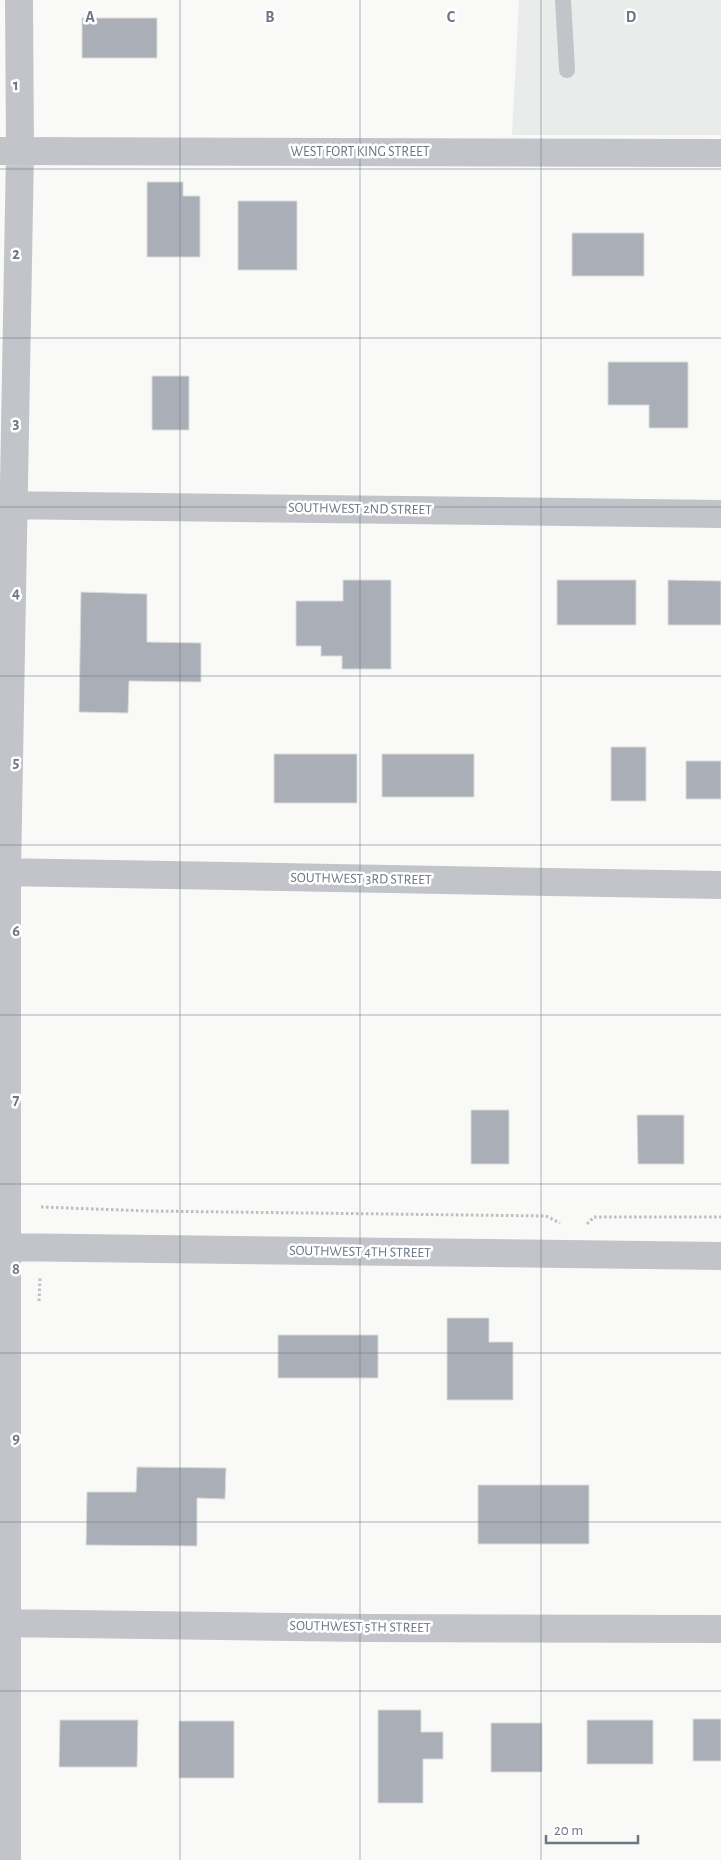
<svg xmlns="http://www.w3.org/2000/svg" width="721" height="1860" font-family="'Alegreya Sans',sans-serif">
<rect width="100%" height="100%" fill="#f9faf8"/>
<path fill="#eaebeb" d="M519,0H721V135H512Z"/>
<path fill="#aaafb7" stroke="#dbdbda" d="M82,18H157V58H82Z
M147,182H183V196H200V257H147Z
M238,201H297V270H238Z
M572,233H644V276H572Z
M608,362H688V428H649V405H608Z
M152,376H189V430H152Z
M343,580H391V669H342V656H321V646H296V601H343Z
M557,580H636V625H557Z
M668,580L721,581V625H668Z
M81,592L147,594V642L201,643V682L129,681L128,713L79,712Z
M611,747H646V801H611Z
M274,754H357V803H274Z
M382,754H474V797H382Z
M686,761H721V799H686Z
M471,1110H509V1164H471Z
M637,1115H684V1164H638Z
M447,1318H489V1342H513V1400H447Z
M278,1335H378V1378H278Z
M137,1467L226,1468L225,1499L197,1498V1546L86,1545L87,1492H136Z
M478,1485H589V1544H478Z
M378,1710H421V1732H443V1759H423V1803H378Z
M693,1719H721V1761H693Z
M60,1720H138L137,1767H59Z
M587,1720H653V1764H587Z
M179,1721H234V1778H179Z
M491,1723H542V1772H491Z"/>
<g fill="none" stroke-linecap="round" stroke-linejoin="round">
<path stroke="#bcbec1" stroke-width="3" stroke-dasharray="2.5 2.5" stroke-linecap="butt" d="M41,1207L148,1211L546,1216L560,1223
M587,1224L594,1217H721
M39,1301L40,1278"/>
<path stroke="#c2c4c9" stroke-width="16" d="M563,0L567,70"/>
<path stroke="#c2c4c9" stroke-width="28" d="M0,151L721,153
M0,505L721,514
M0,872L721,885
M0,1247L721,1256
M0,1623L367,1628L721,1629
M7,1860V872L20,151L19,0"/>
</g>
<path fill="none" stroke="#6c7685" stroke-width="1" stroke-opacity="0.55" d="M180,0V1860M360,0V1860M541,0V1860M0,169H721M0,338H721M0,507H721M0,676H721M0,845H721M0,1015H721M0,1184H721M0,1353H721M0,1522H721M0,1691H721"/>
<g text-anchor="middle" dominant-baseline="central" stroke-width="5" stroke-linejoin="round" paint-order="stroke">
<g font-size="14" fill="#6c7685" stroke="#fff">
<text x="360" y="152">WEST FORT KING STREET</text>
<text transform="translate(360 509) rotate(1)">SOUTHWEST 2ND STREET</text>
<text transform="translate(361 879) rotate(1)">SOUTHWEST 3RD STREET</text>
<text transform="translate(360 1252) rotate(1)">SOUTHWEST 4TH STREET</text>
<text transform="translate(360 1627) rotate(1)">SOUTHWEST 5TH STREET</text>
</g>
</g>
<g font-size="16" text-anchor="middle" font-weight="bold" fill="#6c7685" stroke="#fff" stroke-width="5" stroke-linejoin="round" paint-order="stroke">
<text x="90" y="22">A</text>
<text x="270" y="22">B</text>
<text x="451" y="22">C</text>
<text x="631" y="22">D</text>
<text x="16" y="90">1</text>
<text x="16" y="259">2</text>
<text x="16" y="428">3</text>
<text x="16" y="598">4</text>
<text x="16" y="767">5</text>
<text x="16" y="936">6</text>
<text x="16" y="1105">7</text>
<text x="16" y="1274">8</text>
<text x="16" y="1443">9</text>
</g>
<path d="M546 1835v8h92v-8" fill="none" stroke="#6c7685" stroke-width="2.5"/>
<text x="554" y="1835" font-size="15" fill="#6c7685" stroke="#ffffff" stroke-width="4" paint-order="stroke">20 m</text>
</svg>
